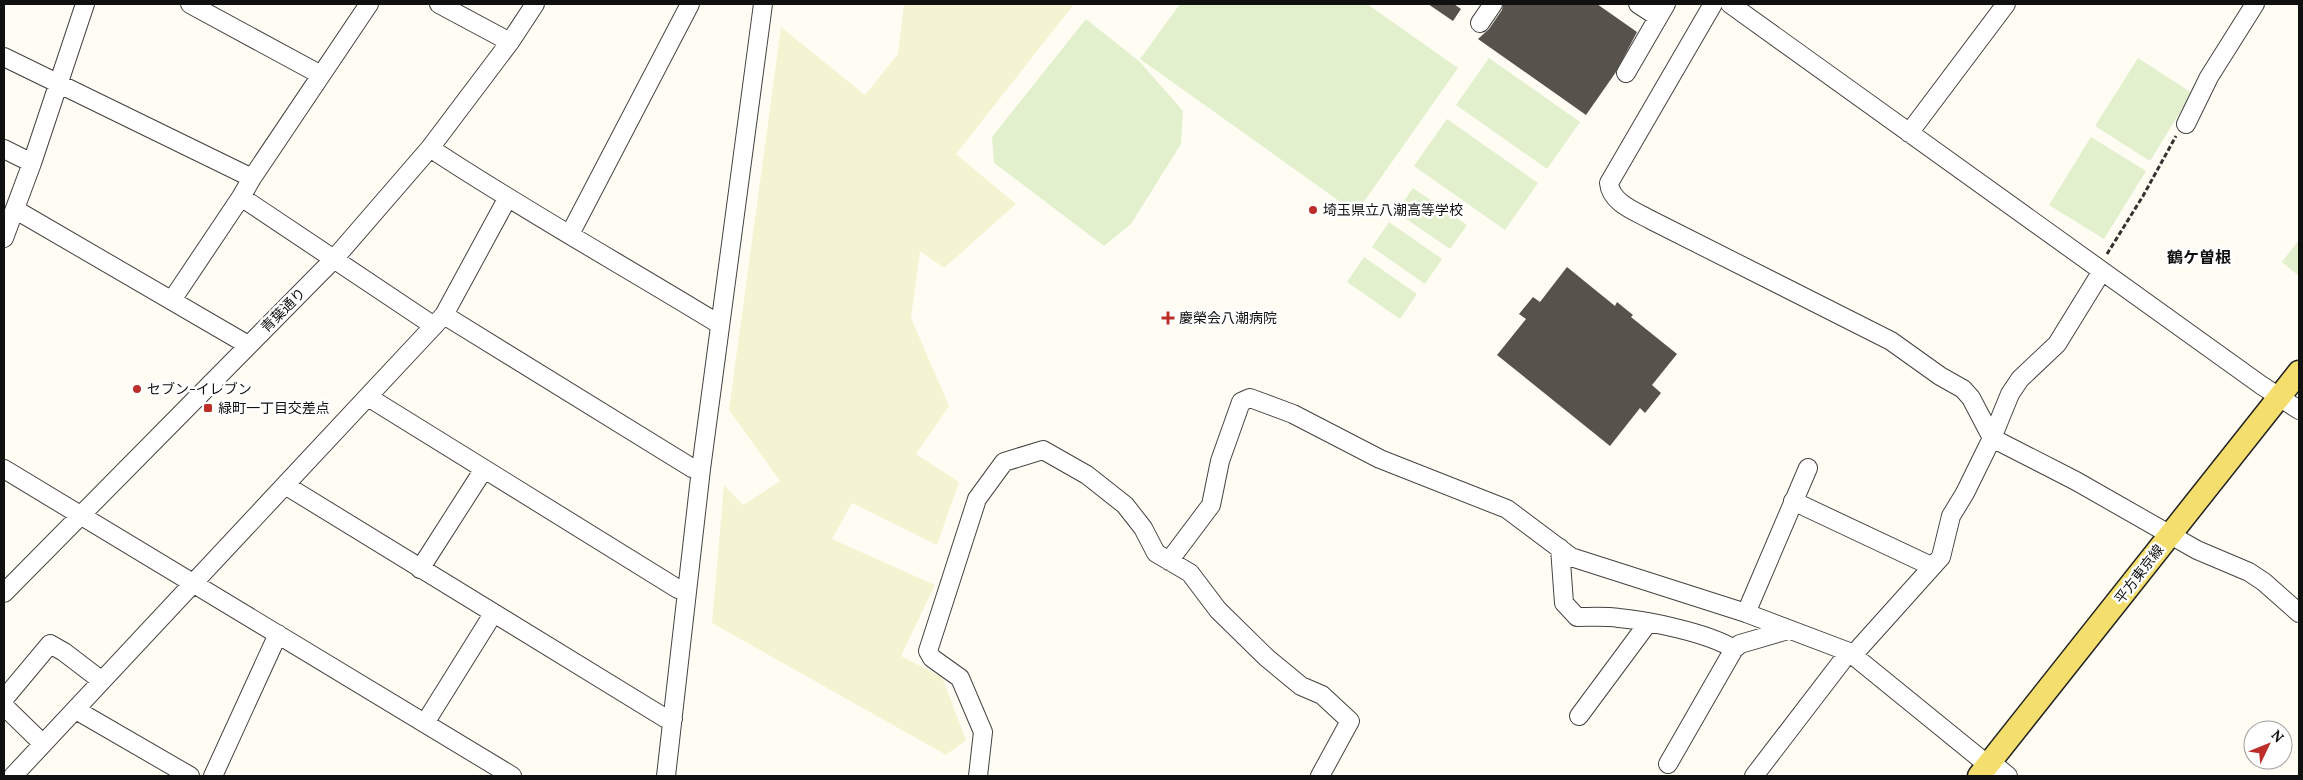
<svg xmlns="http://www.w3.org/2000/svg" width="2303" height="780" font-family="Lora,'Noto Sans JP',serif">
<rect width="100%" height="100%" fill="#fffdf3"/>
<path fill="#f4f4d3" d="M904,4H1074L956,154L1016,204L944,268L920,251L911,318L949,406L916,454L959,482L937,545L852,503L832,539L935,585L901,656L942,677L966,740L946,755L712,623L724,485L743,505L780,481L729,410L781,27L865,95L898,54Z"/>
<path fill="#e2f0ce" d="M1180,4H1367L1458,68L1356,213L1140,59Z
M1086,19L1140,62L1183,111L1181,144L1131,224L1104,246L994,163L992,137Z
M1489,58L1580,122L1547,169L1456,105Z
M2138,58L2192,93L2150,161L2095,126Z
M1447,119L1538,183L1505,230L1414,166Z
M2091,137L2146,171L2104,239L2049,205Z
M1413,188L1467,225L1450,249L1396,212Z
M1389,222L1442,259L1425,284L1372,247Z
M2299,240V276L2282,262Z
M1364,257L1417,294L1400,319L1347,282Z"/>
<path fill="#58524c" d="M1428,4H1454L1461,9L1453,21Z
M1503,4H1597L1637,32L1616,72L1586,115L1478,39L1489,29L1502,10Z
M1567,267L1615,306L1617,302L1633,315L1631,317L1677,354L1652,385L1661,393L1645,413L1640,408L1610,446L1497,355L1526,319L1519,314L1533,297L1540,302Z"/>
<g fill="none" stroke-linecap="round" stroke-linejoin="round">
<g stroke="#434343" stroke-width="20">
<path id="minor" d="M190,4L321,75
M439,4L510,42
M1638,4L1658,17
M1713,4L1609,183C1611,203 1635,211 1651,220L1891,341L1940,376L1963,389L1971,398L1992,438L2076,481L2197,550L2249,572L2264,582L2299,613
M1730,4L2261,385L2299,410
M1480,23L1493,4
M4,57L252,178
M1626,73L1666,4
M2186,124L2209,77L2255,4
M1909,133L2006,4
M430,148C522,209 619,263 714,321L720,322
M4,149L32,163
M241,197L434,326
M16,210L248,345
M570,234L690,4
M4,238L32,163L85,4
M172,300L241,197L252,178L369,4
M444,315L692,468L701,469
M368,397L678,589L687,590
M4,469L512,776
M285,485L665,718L673,719
M1793,501L1931,566
M1560,548L1564,603L1577,617C1591,617 1606,616 1619,618C1650,621 1708,633 1734,649
M1169,561L1211,505L1220,461L1241,402L1250,398L1293,414L1380,459L1507,509L1571,557L1746,613L1849,652L1988,765
M420,569L484,469
M4,593L334,259L430,148L510,42L535,4
M1746,613L1808,468
M1853,655L1941,557L1951,516L1965,493L1992,438L2010,394L2020,379L2057,344L2102,271
M4,699L50,644L64,652L102,681
M4,706L43,744
M76,710L190,776
M1579,716L1648,623
M425,723L493,614
M1991,762L2008,776
M1668,764L1734,649L1740,644L1788,630
M13,776L444,315L507,199
M213,776L278,634
M666,776L701,469L763,4
M978,776L983,732L960,678L932,658L928,651L977,499L1004,462L1043,450L1087,475L1125,505L1143,528L1156,553L1190,573L1218,610L1267,658L1301,686L1322,695L1350,721L1320,776
M1754,776L1849,652"/>
</g>
<g stroke="#212121" stroke-width="25">
<path id="major" d="M1979,776L2299,372"/>
</g>
<path stroke="#323232" stroke-width="3" stroke-dasharray="5 2.5" stroke-linecap="butt" d="M2107,254L2143,196L2176,136"/>
<use href="#minor" stroke="#fff" stroke-width="18"/>
<use href="#major" stroke="#f4de6d" stroke-width="22"/>
</g>
<g fill="#bd2e2a" stroke="#fff" stroke-width="2">
<circle cx="1313" cy="210" r="5"/>
<path d="M1165.5 310.5h5v5h5v5h-5v5h-5v-5h-5v-5h5z"/>
<circle cx="137" cy="389" r="5"/>
<rect x="203" y="403" width="10" height="10" rx="2.5"/>
</g>
<g text-anchor="middle" dominant-baseline="central" stroke-width="5" stroke-linejoin="round" paint-order="stroke">
<g font-size="14" fill="#101010" stroke="#fff" text-anchor="start">
<text x="1323" y="210">埼玉県立八潮高等学校</text>
<text x="1179" y="318">慶榮会八潮病院</text>
<text x="147" y="389">セブン-イレブン</text>
<text x="218" y="408">緑町一丁目交差点</text>
</g>
<g font-size="14" fill="#101010" stroke="#fff">
<text transform="translate(283 310) rotate(-45)">青葉通り</text>
<text transform="translate(2139 574) rotate(-52)">平方東京線</text>
</g>
<g font-size="16" font-weight="bold" fill="#101010" stroke="#fff">
<text x="2199" y="257">鶴ケ曽根</text>
</g>
</g>
<rect width="2303" height="780" fill="none" stroke="#101010" stroke-width="10"/>
<g transform="translate(2268 745) rotate(47)"><circle r="24" fill="#ffffff" stroke="#9f9f9f"/>
<path d="M0-4L9 19L0 12L-9 19Z" fill="#bd2e2a"/>
<text y="-8" font-size="14" font-weight="bold" text-anchor="middle" fill="#101010">N</text>
</g>
</svg>
